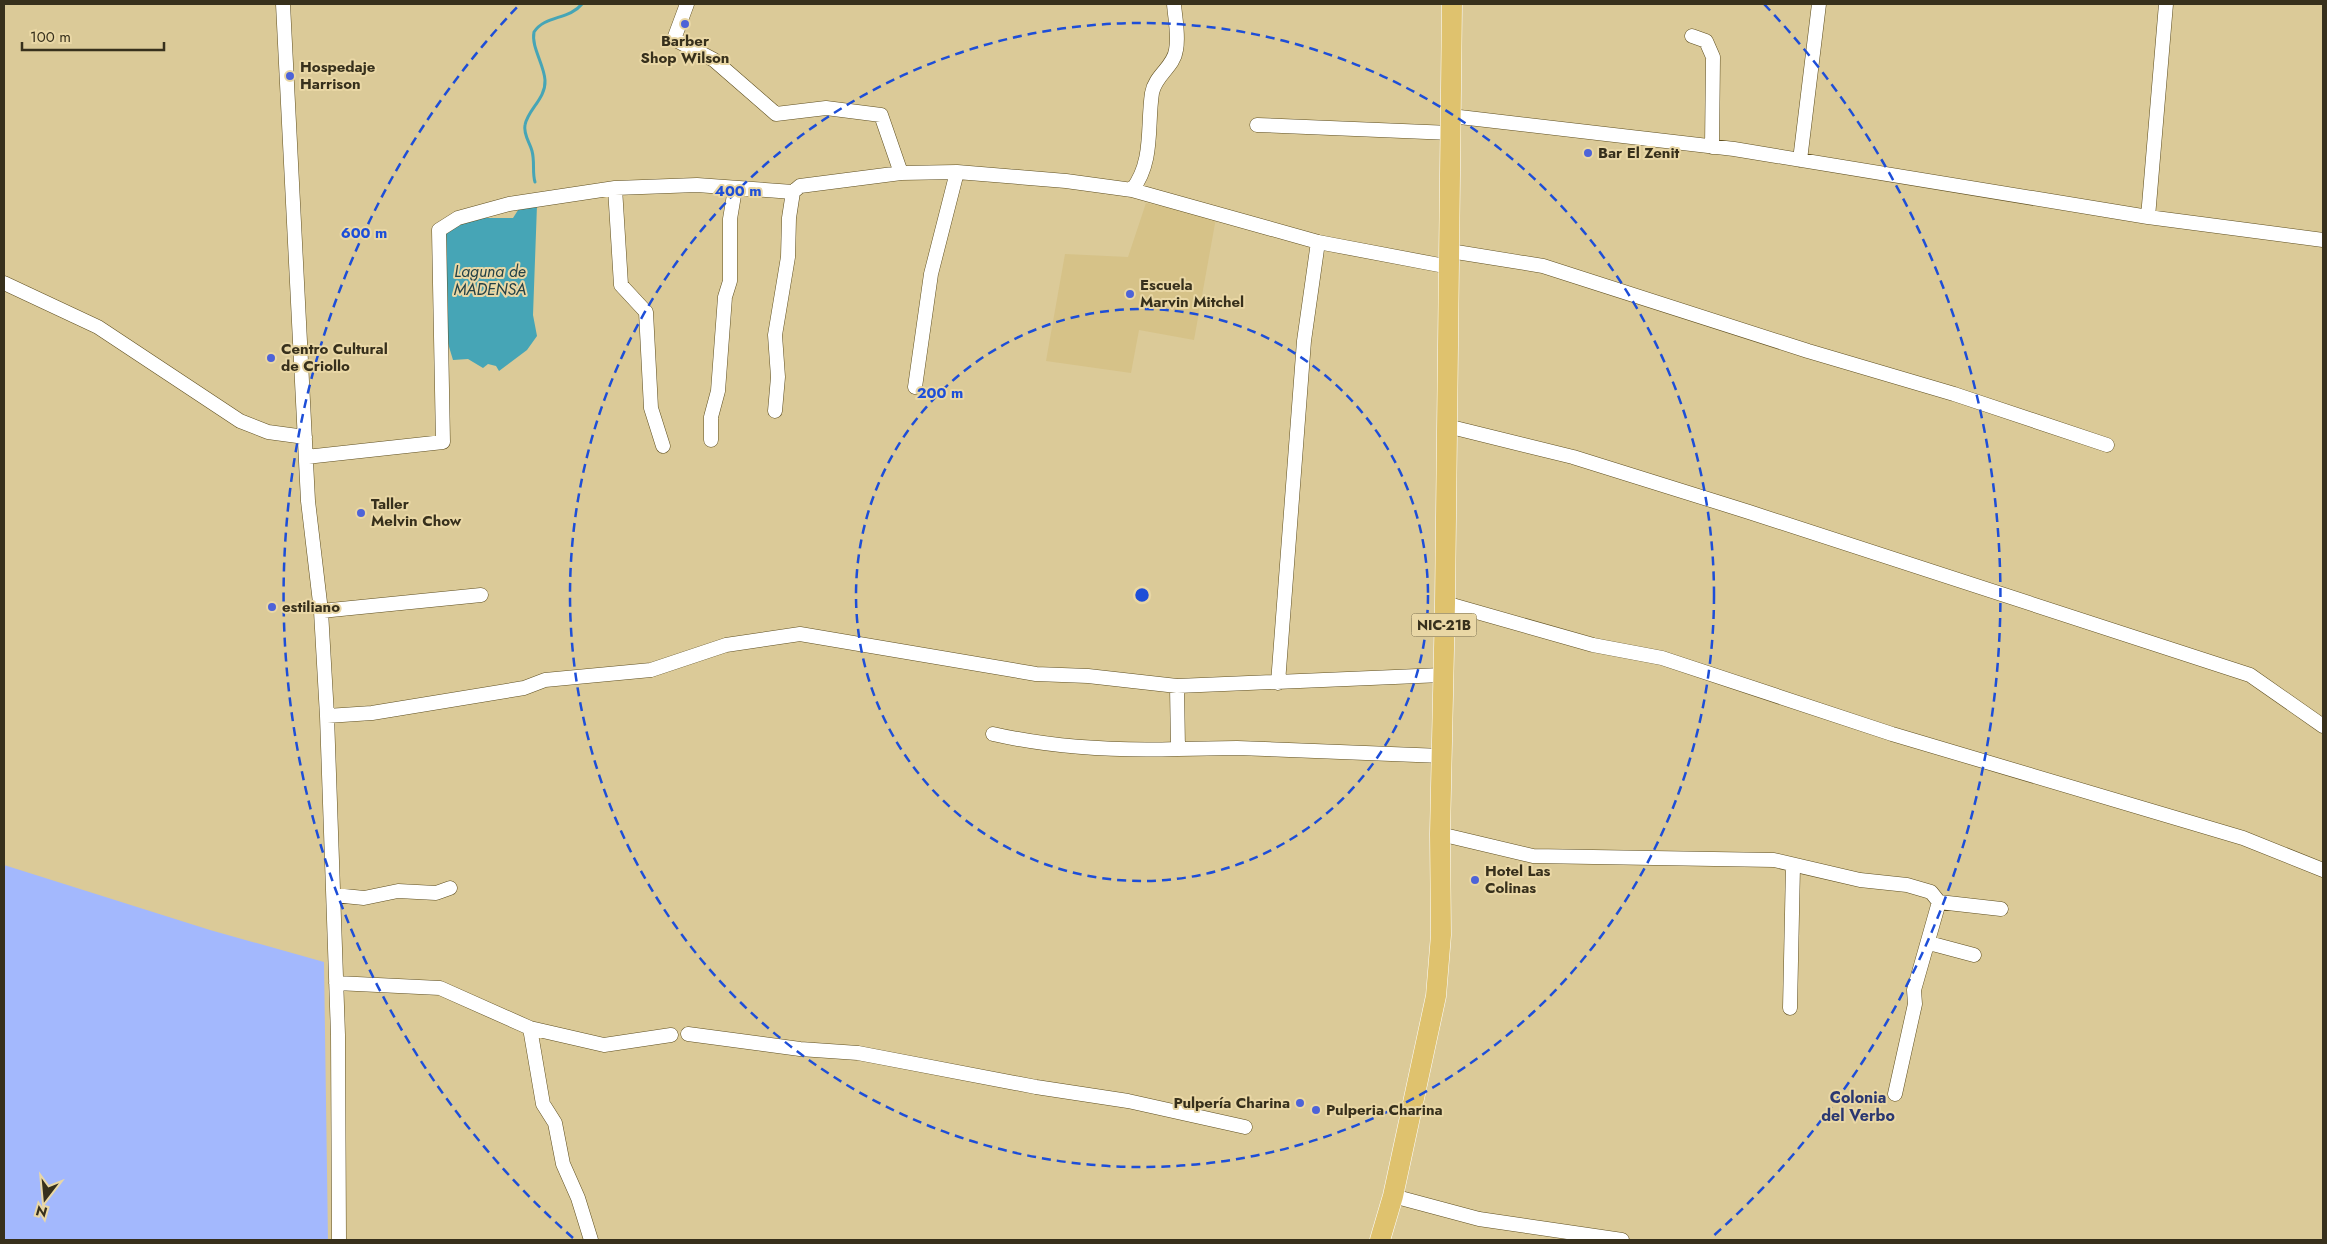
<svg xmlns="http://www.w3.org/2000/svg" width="2327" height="1244" font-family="Jost,sans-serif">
<rect width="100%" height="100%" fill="#dbca98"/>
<path fill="#d6c288" d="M1146,203L1216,218L1194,340L1139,330L1131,373L1046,361L1065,254L1128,257Z"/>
<path fill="#a3b8fd" d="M4,865L210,930L324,962L328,1240H4Z"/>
<path fill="#46a5b6" d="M537,205L533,315L537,336L527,350L499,371L496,366L488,364L483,368L468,359L453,360L447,340L446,234C469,213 484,219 513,218L520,207Z"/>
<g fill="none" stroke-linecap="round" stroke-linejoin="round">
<path stroke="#46a5b6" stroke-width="3" d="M535,182C532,172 535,162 532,151C530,143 523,134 525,125C528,109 546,99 545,80C544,64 531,47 534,32C545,15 569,20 582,4"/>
<g stroke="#5f4f20" stroke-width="15">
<path id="minor" d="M283,4L308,501L321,611L327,716L338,1035L339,1240
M687,4L674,39L714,60L776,114L826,108L881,115L901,173L957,172L1066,181L1132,190L1318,242L1450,267
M1692,36L1706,41L1713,57L1712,147
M1451,116L1734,149L2148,217L2323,240
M1257,125L1451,133
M1800,160L1819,4
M615,188L621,285L646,312L651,408L663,446
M1132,190C1154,162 1147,126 1152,93C1155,75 1174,67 1176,50C1179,36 1175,18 1174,4
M2148,217L2166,4
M1450,251L1543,266L1808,351L1954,394L2107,445
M4,283L98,327L240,421L268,432L305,437
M915,387L931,274L957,172
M775,411L778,377L775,335L788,257L789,218L793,192
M1447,426L1573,457L1749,512L2250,675L2323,726
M711,440V417L718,391L725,297L730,281V219L735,189
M306,457L443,442L439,230L458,218L509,204L615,188L697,185L793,192L800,186L901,173
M1445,603L1593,645L1662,658L1892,734L2243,838L2323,870
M321,611L481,595
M1278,683L1304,341L1318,242
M1177,686L1178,749L1237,748L1442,756
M327,716L372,713L524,688L545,680L651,670L726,645L800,634L1036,674L1088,676L1177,686L1442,675
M993,734C1054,748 1115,751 1178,749
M1440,834L1533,856L1774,860L1860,880L1907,885L1931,892L1939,902L1914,990L1915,1004L1895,1094
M334,895L364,898L398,891L436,893L450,888
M1939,902L2001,909
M1929,943L1974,955
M336,983L440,988L530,1028L604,1045L671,1035
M1790,1008L1793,866
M530,1028L543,1104L555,1123L563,1164L578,1198L591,1240
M688,1034L800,1049L858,1053L1036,1087L1128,1101L1245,1127
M1393,1196L1479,1219L1622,1240"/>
</g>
<g stroke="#fff" stroke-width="21">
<path id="highway" d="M1380,1240L1393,1196L1436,996L1441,935L1440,834L1445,603L1452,4"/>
</g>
<use href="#minor" stroke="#fff" stroke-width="14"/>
<use href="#highway" stroke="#dfc26e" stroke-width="20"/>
</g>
<g fill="none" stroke="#1d4ed8" stroke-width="2.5" stroke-dasharray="9 6">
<circle cx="1142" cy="595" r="286"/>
<circle cx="1142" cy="595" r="572"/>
<path d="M573 1238A858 858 0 0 1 520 4M1764 4A858 858 0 0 1 1711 1238"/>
</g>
<g fill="#4d63d8" stroke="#e9d7a5" stroke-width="2">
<circle cx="685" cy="24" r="5"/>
<circle cx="290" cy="76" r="5"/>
<circle cx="1588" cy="153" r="5"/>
<circle cx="1130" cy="294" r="5"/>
<circle cx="271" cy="358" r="5"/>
<circle cx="361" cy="513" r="5"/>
<circle cx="272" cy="607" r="5"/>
<circle cx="1475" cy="880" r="5"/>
<circle cx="1300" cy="1103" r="5"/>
<circle cx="1316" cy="1110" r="5"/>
</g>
<g text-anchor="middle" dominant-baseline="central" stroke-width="4" stroke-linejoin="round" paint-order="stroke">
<rect fill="#e9d7a5" stroke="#6c6245" stroke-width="1" x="1411.5" y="613.5" width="65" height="23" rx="4"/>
<g font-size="14" font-weight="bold" fill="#37301c">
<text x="1444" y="625">NIC-21B</text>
</g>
<g font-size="15" font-weight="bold" fill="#37301c" stroke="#e9d7a5" text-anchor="start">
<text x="685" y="41" text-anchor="middle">Barber<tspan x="685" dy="17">Shop Wilson</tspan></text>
<text x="300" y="67">Hospedaje<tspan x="300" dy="17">Harrison</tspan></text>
<text x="1598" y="153">Bar El Zenit</text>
<text x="1140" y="285">Escuela<tspan x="1140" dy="17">Marvin Mitchel</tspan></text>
<text x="281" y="349">Centro Cultural<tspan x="281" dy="17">de Criollo</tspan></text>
<text x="371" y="504">Taller<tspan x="371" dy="17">Melvin Chow</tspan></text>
<text x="282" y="607">estiliano</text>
<text x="1485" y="871">Hotel Las<tspan x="1485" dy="17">Colinas</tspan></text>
<text x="1290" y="1103" text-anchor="end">Pulpería Charina</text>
<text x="1326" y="1110">Pulperia Charina</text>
</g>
<g font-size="16" font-style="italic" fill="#244247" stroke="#e9d7a5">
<text x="490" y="271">Laguna de<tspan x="490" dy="18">MADENSA</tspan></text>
</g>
<g font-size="16" font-weight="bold" fill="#2b3871" stroke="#e9d7a5">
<text x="1858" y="1097">Colonia<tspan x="1858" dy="18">del Verbo</tspan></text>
</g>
</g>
<circle cx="1142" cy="595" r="8" fill="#1d4ed8" stroke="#e9d7a5" stroke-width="2.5"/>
<g font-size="15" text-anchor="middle" font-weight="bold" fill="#1d4ed8" stroke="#e9d7a5" stroke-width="4" stroke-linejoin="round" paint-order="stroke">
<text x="738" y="196">400 m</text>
<text x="364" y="238">600 m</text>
<text x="940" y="398">200 m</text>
</g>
<rect width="2327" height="1244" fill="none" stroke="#37301c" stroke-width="10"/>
<g transform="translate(45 1199) rotate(196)" stroke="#e9d7a5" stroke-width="4" paint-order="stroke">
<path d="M0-4L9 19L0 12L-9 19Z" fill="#37301c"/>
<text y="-8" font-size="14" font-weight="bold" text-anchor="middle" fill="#37301c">N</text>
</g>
<path d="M22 42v8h142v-8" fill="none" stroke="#37301c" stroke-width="2.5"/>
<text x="30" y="42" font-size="15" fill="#37301c" stroke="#e9d7a5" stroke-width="4" paint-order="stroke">100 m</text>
</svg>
